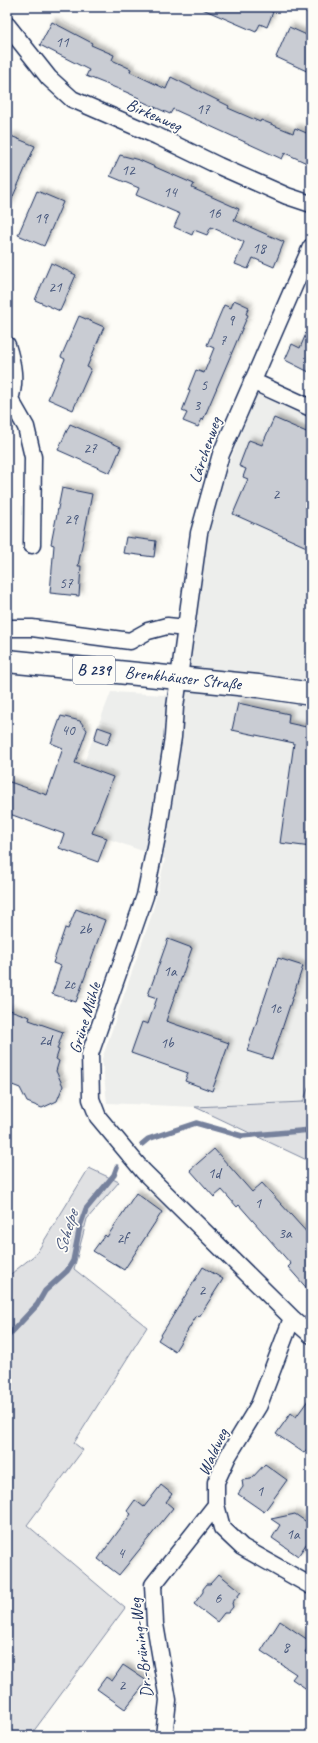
<svg xmlns="http://www.w3.org/2000/svg" width="318" height="1743" font-family="Caveat,sans-serif">
<defs>
<filter id="shadow"><feDropShadow dx="3.5" dy="-3.5" stdDeviation="2" flood-color="#0004"/></filter>
</defs>
<rect width="100%" height="100%" fill="#fdfcf7"/>
<filter id="ink" filterUnits="userSpaceOnUse"><feTurbulence type="fractalNoise" baseFrequency=".025" numOctaves="2"/><feDisplacementMap in="SourceGraphic" scale="8" xChannelSelector="R" yChannelSelector="G"/><feConvolveMatrix kernelMatrix="1 2 1 2 8 2 1 2 1" color-interpolation-filters="sRGB"/></filter>
<g filter="url(#ink)">
<path fill="#edeeec" d="M257,394L311,418V1081L303,1102L195,1107L107,1103L102,1059L152,914L165,859L61,822L111,692L184,696L205,538L231,458Z"/>
<path fill="#e0e1e3" stroke="#7e88a0" d="M311,1081V1162L195,1107L303,1102Z
M89,1168L119,1182L87,1219L74,1269L147,1327L74,1443L83,1450L27,1525L125,1608L30,1736H7V1277L36,1254Z"/>
<g fill="none" stroke-linecap="round" stroke-linejoin="round">
<path stroke="#76819c" stroke-width="5.5" d="M142,1144L148,1139L196,1123L242,1136L311,1130
M7,1337L37,1305L45,1291L67,1271L73,1261L80,1226L86,1209L114,1175L117,1167"/>
</g>
<path fill="#c9ccd3" stroke="#1b2f5e" filter="url(#shadow)" d="M198,7H262L273,12L267,27L260,24L256,32Z
M52,22L92,43L91,45L114,55L112,60L131,69L130,72L166,89L171,77L229,106L228,108L260,122L261,120L293,133L295,128L311,135V165L285,153L282,159L173,109L170,114L139,100V98L126,92L86,76L89,70L40,45Z
M289,27L311,37V73L276,57Z
M11,136L35,146L7,210V145Z
M120,155L139,160L194,184L192,188L239,209L234,220L284,242L274,267L253,258L248,269L235,264L244,242L211,227L207,235L194,230L192,235L174,227L180,214L136,195L139,188L110,176Z
M37,191L63,202L44,246L18,235Z
M51,263L76,275L60,311L35,300Z
M234,300L249,307L246,314L248,315L203,420L202,419L198,427L183,421L187,413L182,411L190,391L188,390L196,370L204,373L214,348L207,345L224,305L231,308Z
M79,316L104,327L87,367L91,369L73,410L48,399L65,359L61,357Z
M311,322V373L285,360L292,344L300,348Z
M274,418L311,434V549L233,514L248,479L243,477L246,469L239,466L249,440L262,445Z
M70,424L121,447L110,473L58,450Z
M62,488L92,494L78,566H81L79,596L50,593L54,545L51,544Z
M126,537L156,541L154,557L123,553Z
M238,703L289,714L288,723L311,728V847L280,843L294,743L232,730Z
M61,716L80,721L87,730L75,763L113,777L92,833L107,838L98,862L59,848L64,834L7,813V781L47,795L63,748L51,743Z
M98,727L112,732L107,745L94,740Z
M76,909L105,920L76,1002L52,994L61,966L53,963L65,928L68,929Z
M168,939L192,948L166,1021L229,1043L212,1091L185,1081L188,1073L131,1053L142,1022L148,1024L157,998L148,995Z
M278,958L303,966L272,1059L247,1051Z
M7,1009L30,1017L29,1020L63,1032L57,1049L59,1050L56,1059L59,1061L56,1071L63,1086L57,1101L42,1108L27,1102L20,1088L7,1083Z
M214,1149L252,1192L262,1183L311,1237V1293L288,1267L291,1264L239,1205L237,1207L222,1190L214,1197L190,1170Z
M136,1193L162,1212L124,1270L93,1251L105,1235L107,1237Z
M203,1267L223,1279L199,1317L197,1315L175,1351L158,1340Z
M311,1396V1444L304,1453L276,1434L291,1413L296,1417Z
M265,1464L287,1480L264,1512L238,1494L243,1487L242,1480L251,1479Z
M161,1485L172,1494L166,1502L173,1508L119,1575L98,1559L131,1514L127,1511L135,1500L144,1507Z
M295,1514L311,1525V1537L298,1556L272,1538L280,1525L271,1519Z
M219,1574L241,1592L232,1603L233,1607L228,1613H224L217,1622L194,1604L203,1592V1589L207,1584H210Z
M280,1621L311,1642L305,1652L309,1654L311,1651V1692L292,1679L296,1674L261,1651Z
M123,1665L147,1681L125,1709L97,1689L106,1677L112,1681Z"/>
<g fill="none" stroke-linecap="round" stroke-linejoin="round">
<g stroke="#1b2f5e" stroke-width="19">
<path id="minor" d="M7,25L49,78L72,99L157,136L219,166L287,196L311,204
M311,247L221,454L199,533L175,707L173,737L159,827L145,896L90,1054L91,1099L98,1117L143,1171L292,1318L311,1335
M7,345C13,364 16,381 10,399L26,427L33,457L32,545
M252,381L311,408
M7,628H32L130,641L148,631L167,626L186,628
M292,1318L259,1405L228,1456L216,1482V1505L222,1528L242,1547L311,1586
M164,1736L168,1700L155,1624L153,1585L216,1505"/>
</g>
<g stroke="#1b2f5e" stroke-width="25">
<path id="primary" d="M7,661L258,686L311,694"/>
</g>
<use href="#minor" stroke="#fdfcf7" stroke-width="16"/>
<use href="#primary" stroke="#fdfcf7" stroke-width="22"/>
</g>
</g>
<g text-anchor="middle" dominant-baseline="central" stroke-width="3.5" stroke-linejoin="round" paint-order="stroke">
<g font-size="15" fill="#46567b">
<text x="62" y="42">11</text>
<text x="203" y="109">17</text>
<text x="128" y="170">12</text>
<text x="170" y="192">14</text>
<text x="214" y="213">16</text>
<text x="41" y="218">19</text>
<text x="259" y="248">18</text>
<text x="55" y="287">21</text>
<text x="231" y="320">9</text>
<text x="223" y="340">7</text>
<text x="204" y="385">5</text>
<text x="197" y="405">3</text>
<text x="90" y="448">27</text>
<text x="276" y="494">2</text>
<text x="71" y="519">29</text>
<text x="66" y="583">57</text>
<text x="68" y="730">40</text>
<text x="85" y="929">2b</text>
<text x="170" y="971">1a</text>
<text x="69" y="984">2c</text>
<text x="275" y="1008">1c</text>
<text x="45" y="1040">2d</text>
<text x="167" y="1043">1b</text>
<text x="214" y="1173">1d</text>
<text x="258" y="1203">1</text>
<text x="285" y="1233">3a</text>
<text x="122" y="1238">2f</text>
<text x="202" y="1290">2</text>
<text x="260" y="1491">1</text>
<text x="293" y="1534">1a</text>
<text x="121" y="1553">4</text>
<text x="218" y="1598">6</text>
<text x="286" y="1647">8</text>
<text x="122" y="1685">2</text>
</g>
<rect fill="#fdfcf7" stroke="#5f6c8c" stroke-width="1" x="73" y="656" width="42" height="28" rx="3"/>
<g font-size="16" font-weight="bold" fill="#1b2f5e">
<text x="94" y="670">B 239</text>
</g>
<g font-size="17" fill="#1b2f5e" stroke="#fdfcf7">
<text transform="translate(154 115) rotate(24)">Birkenweg</text>
<text transform="translate(205 450) rotate(-71)">Lärchenweg</text>
<text transform="translate(183 678) rotate(6)">Brenkhäuser Straße</text>
<text transform="translate(85 1018) rotate(-73)">Grüne Mühle</text>
<text transform="translate(213 1452) rotate(-65)">Waldweg</text>
<text transform="translate(141 1648) rotate(-97)">Dr.-Brüning-Weg</text>
</g>
<g font-size="18" font-style="italic" fill="#49587d" stroke="#fdfcf7">
<text transform="translate(66 1232) rotate(-73)">Schelpe</text>
</g>
</g>
<rect width="318" height="1743" fill="none" stroke="#fdfcf7" stroke-width="24"/>
<rect x="12" y="12" width="294" height="1719" fill="none" stroke="#1b2f5e" stroke-width="1.5" filter="url(#ink)"/>
</svg>
